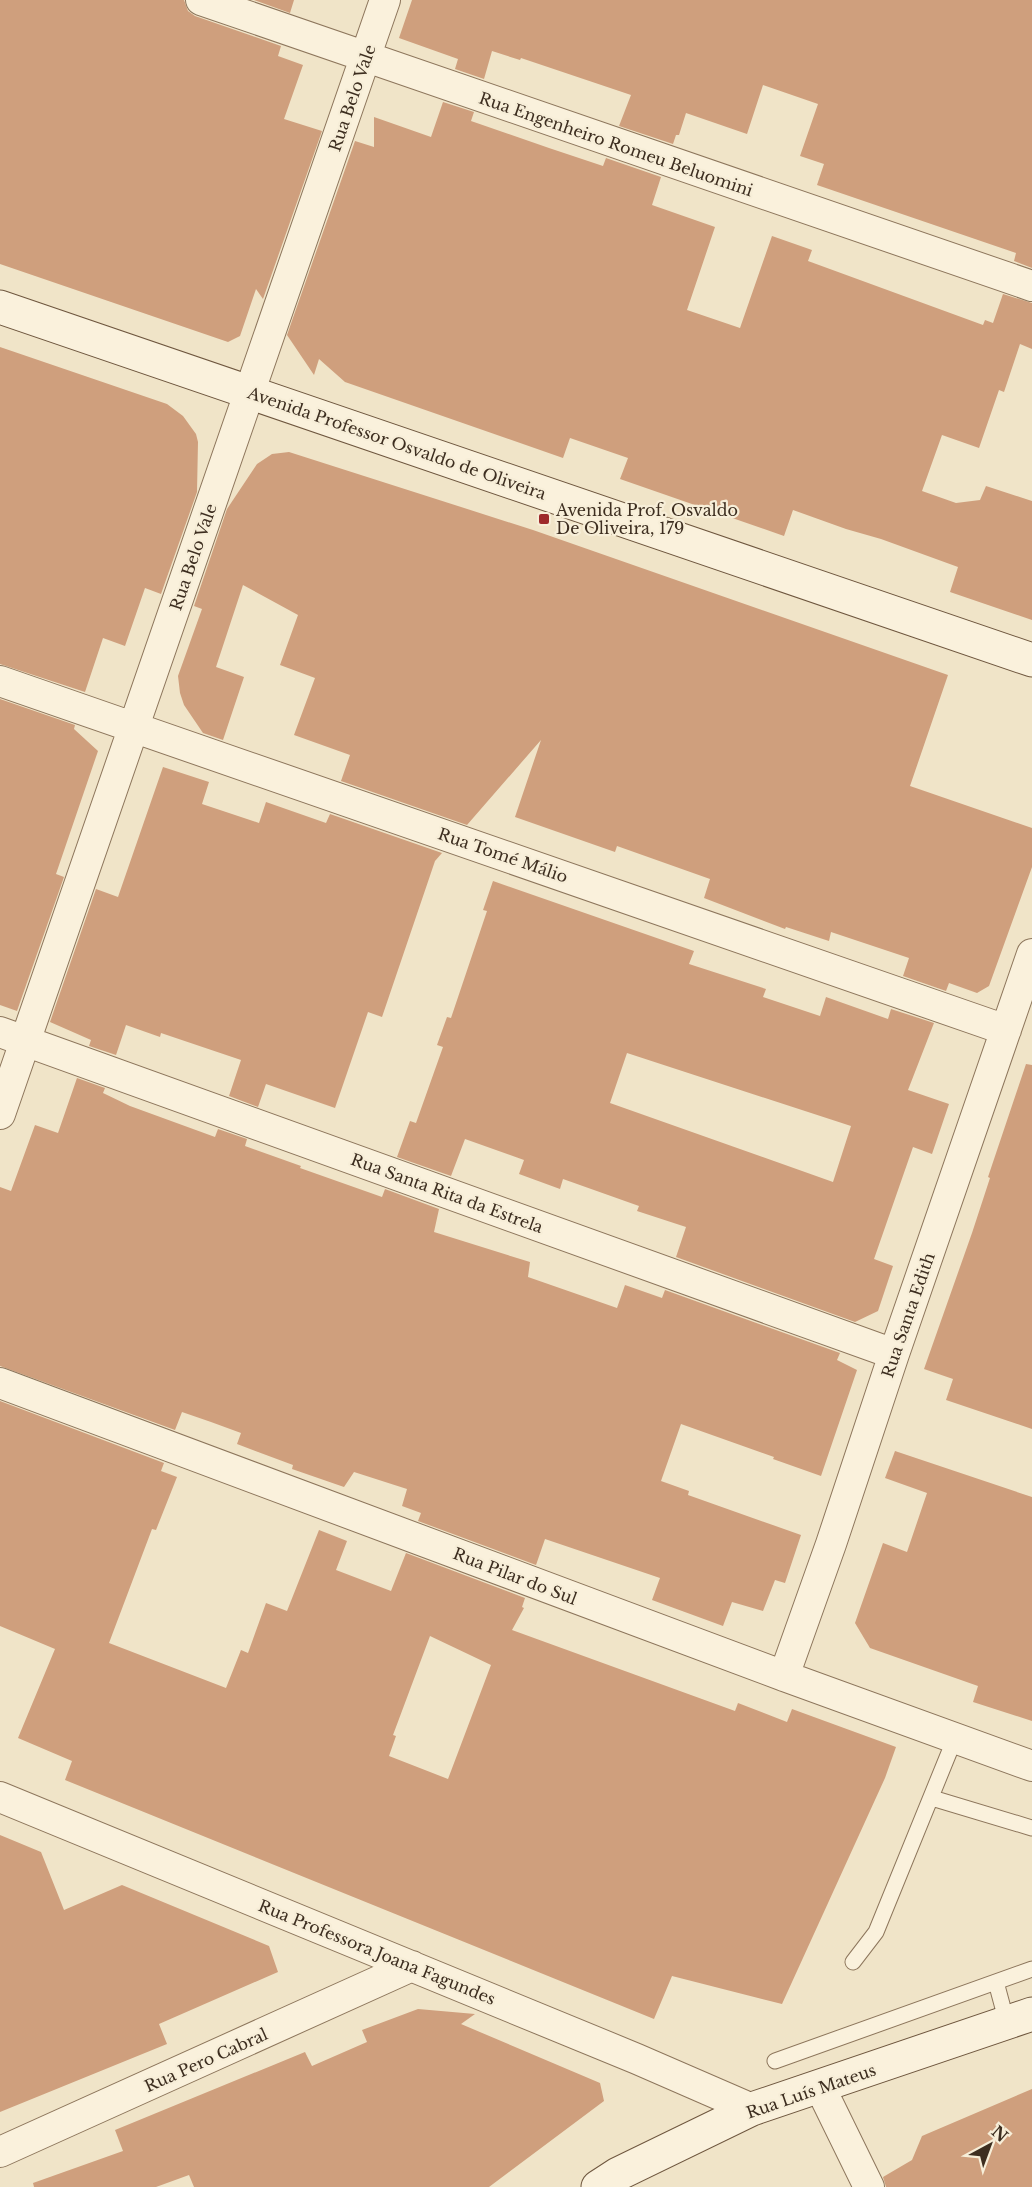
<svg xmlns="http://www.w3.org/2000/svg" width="1032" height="2187" font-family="'Libre Baskerville',serif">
<rect width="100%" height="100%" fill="#f0e4c8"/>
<path fill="#cf9f7d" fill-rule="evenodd" d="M0,0H184L188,11L195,16L281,46L278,56L303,65L284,119L322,131L263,299L256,289L240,336L228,342L0,264Z
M254,0H294L290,13Z
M412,0H1032V268L1014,261L1016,253L817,185L824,164L800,156L818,104L763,85L747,134L686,113L679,135H676L673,144L619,126L631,95L521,58L520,60L492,51L484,79L455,69L458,59L399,38Z
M443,102L474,112L471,121L549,148L603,166L606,158L661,177L652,205L715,227L687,310L740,328L772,236L812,250L808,261L983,325L985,320L993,323L1003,294L1032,303V349L1020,344L1004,392L999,390L979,448L942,435L922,491L956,503L980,500L986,486L1032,501V620L950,592L958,567L881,539L846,529L793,510L784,536L620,479L628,458L570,438L563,458L345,382L319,359L314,375L287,335L355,141L374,147V117L431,137Z
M0,347L167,404L183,416L196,434L198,442L197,492L161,594L145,588L125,646L103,638L85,692L0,664Z
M289,452L533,530L948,675L910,786L1032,828V867L989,986L977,993L949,983L946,991L903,976L909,958L831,932L829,941L786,927L785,929L704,898L710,879L617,846L615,852L515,817L541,740L467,825L341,781L350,755L294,735L315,678L280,665L298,615L243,585L216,667L244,677L223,740L203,733L184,705L180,693L178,676L202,609L194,606L227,509L257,464L272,454Z
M0,699L75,725L74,729L98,751L56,874L64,877L17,1011L0,1005Z
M163,767L209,782L202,804L259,823L266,802L326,823L330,814L442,853L435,861L382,1017L368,1012L335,1108L266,1084L258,1107L229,1096L241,1060L161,1033L160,1037L126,1025L116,1055L89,1046L91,1040L50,1022L96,889L118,897Z
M493,881L694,951L689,964L766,989L763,997L820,1016L826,997L888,1019L891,1009L934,1023L908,1090L949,1104L932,1154L913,1147L874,1259L893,1266L878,1311L855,1322L676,1257L686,1227L637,1211L639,1206L563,1179L560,1189L519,1174L524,1160L465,1139L451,1176L397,1157L410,1121L416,1123L443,1047L437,1045L447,1017L451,1018L487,911L483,910ZM627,1053L851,1126L833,1182L610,1103Z
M1026,1064L1032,1065V1429L946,1400L953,1379L924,1369L972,1233L990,1178L988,1177Z
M77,1078L105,1088L103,1093L130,1106L215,1137L218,1129L247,1139L245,1146L301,1166L300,1168L382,1197L385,1189L439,1209L434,1232L530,1262L528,1277L617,1308L625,1285L662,1298L665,1290L840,1353L837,1360L857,1370L821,1476L773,1459L774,1457L681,1424L661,1481L689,1491L688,1495L801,1535L785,1583L775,1580L763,1611L732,1602L723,1626L652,1600L660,1578L545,1539L536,1565L418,1521L421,1513L402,1506L407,1489L354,1472L344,1487L292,1469L293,1465L237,1444L241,1433L211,1422L182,1412L175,1430L0,1366V1187L11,1191L35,1125L58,1133Z
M0,1401L164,1463L161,1471L177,1477L156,1530L152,1529L109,1643L226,1688L241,1650L248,1653L266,1603L287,1611L319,1530L347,1541L336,1570L391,1591L406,1553L525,1598L522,1607L524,1608L512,1630L735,1711L738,1703L787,1722L792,1709L896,1747L885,1778L782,2004L672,1976L654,2019L65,1780L72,1761L18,1738L55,1649L0,1626ZM430,1636L491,1665L448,1779L389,1756L396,1736L393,1735Z
M895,1451L1032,1497V1721L973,1702L978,1686L870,1648L855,1623L883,1543L907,1552L927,1493L885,1478Z
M0,1835L41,1852L64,1910L122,1885L269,1946L278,1972L159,2024L167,2044L0,2112Z
M418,2009L475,2014L461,2024L600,2083L604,2101L489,2187H194L189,2175L156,2187H34L33,2183L123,2151L115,2130L305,2052L312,2066L367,2042L362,2030Z
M1032,2089V2187H886L883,2177L912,2160L922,2136Z"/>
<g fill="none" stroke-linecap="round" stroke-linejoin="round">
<g stroke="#8d765c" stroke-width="17">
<path id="lane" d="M932,1798L1032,1828
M853,1962L876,1932L955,1738
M996,1982L1007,2023
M775,2061L1032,1969"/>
</g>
<g stroke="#8d765c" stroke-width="32">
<path id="street" d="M201,0L1032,286
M0,681L1006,1030
M0,1032L894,1354
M0,1114L385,0
M0,1383L784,1676L1032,1766
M784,1676L831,1544L894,1354L1032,954
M0,1797L637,2059L752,2109
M820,2087L869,2187
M0,2152L412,1966"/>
</g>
<g stroke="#6f573f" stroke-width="35">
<path id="secondary" d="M0,307L1032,660
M598,2187L618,2174L752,2109L1032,2014"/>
</g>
<use href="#lane" stroke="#faf1dc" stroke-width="15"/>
<use href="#street" stroke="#faf1dc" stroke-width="30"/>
<use href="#secondary" stroke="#faf1dc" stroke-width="33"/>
</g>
<rect fill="#9e2a2b" stroke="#f7eed8" stroke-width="2" x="538" y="513" width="12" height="12" rx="3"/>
<g text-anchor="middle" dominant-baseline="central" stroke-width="4.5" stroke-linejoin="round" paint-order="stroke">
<g font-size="16" fill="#3d2e20" stroke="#f7eed8">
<text transform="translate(352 98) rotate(-71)">Rua Belo Vale</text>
<text transform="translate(616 144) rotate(19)">Rua Engenheiro Romeu Beluomini</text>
<text transform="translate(397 443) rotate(19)">Avenida Professor Osvaldo de Oliveira</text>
<text transform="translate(193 557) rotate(-71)">Rua Belo Vale</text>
<text transform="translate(503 855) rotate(19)">Rua Tomé Málio</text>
<text transform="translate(447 1193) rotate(20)">Rua Santa Rita da Estrela</text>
<text transform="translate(908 1315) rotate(-71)">Rua Santa Edith</text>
<text transform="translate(515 1576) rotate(21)">Rua Pilar do Sul</text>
<text transform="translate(377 1952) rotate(22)">Rua Professora Joana Fagundes</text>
<text transform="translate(206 2060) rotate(-24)">Rua Pero Cabral</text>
<text transform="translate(811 2091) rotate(-19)">Rua Luís Mateus</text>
</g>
<g font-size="16" fill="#3d2e20" stroke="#f7eed8" text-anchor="start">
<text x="556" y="510">Avenida Prof. Osvaldo<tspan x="556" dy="18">De Oliveira, 179</tspan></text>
</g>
</g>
<g transform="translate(990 2145) rotate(41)" stroke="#f7eed8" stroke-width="4.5" paint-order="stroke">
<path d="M0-4.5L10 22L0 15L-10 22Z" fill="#3d2e20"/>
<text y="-9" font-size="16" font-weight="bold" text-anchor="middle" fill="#3d2e20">N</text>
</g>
</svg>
